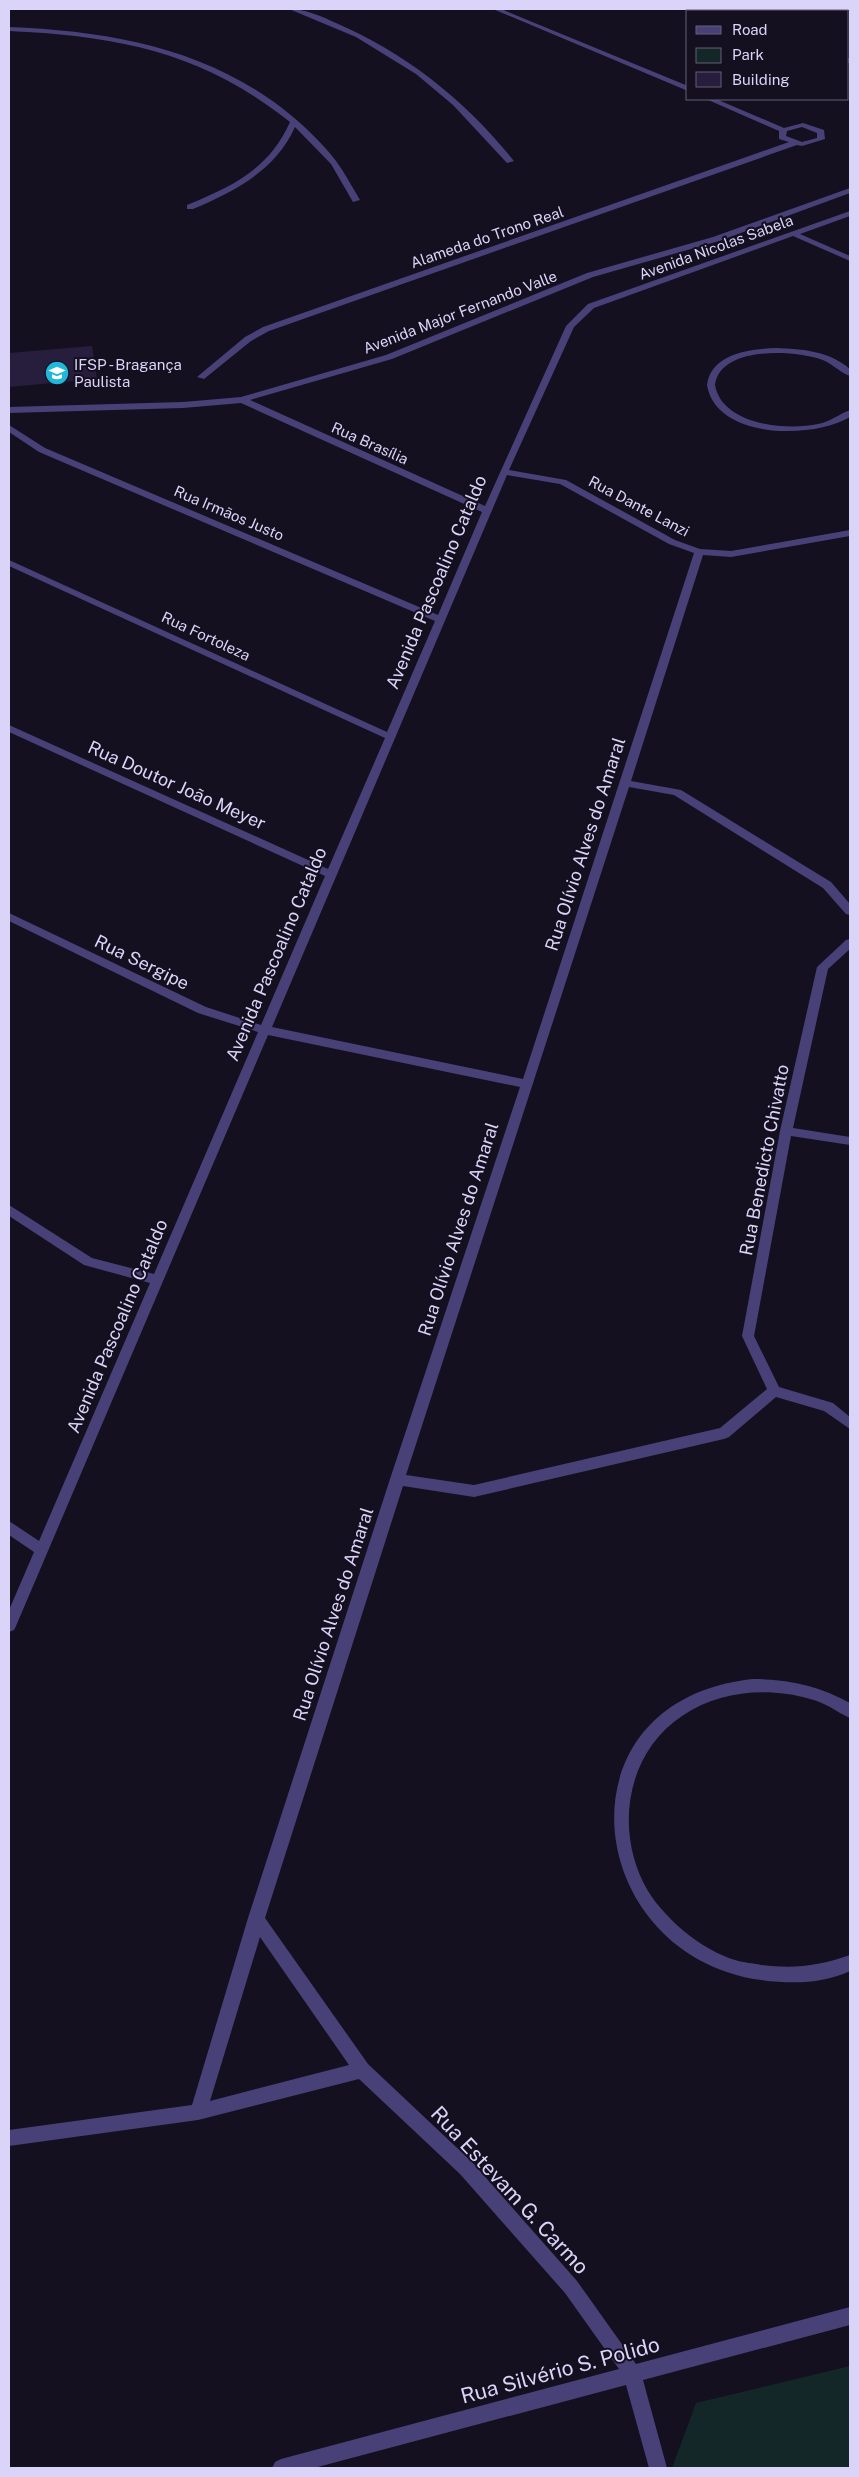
<svg xmlns="http://www.w3.org/2000/svg" width="859" height="2477" font-family="'Public Sans',sans-serif">
<rect width="100%" height="100%" fill="#14101f"/>
<path fill="#142728" d="M850,2366V2468H672L696,2403Z"/>
<path fill="#271e3d" d="M92,346L97,379L9,387V353Z"/>
<g fill="none" stroke-linecap="round" stroke-linejoin="round">
<path fill="#484178" fill-rule="evenodd" d="M289,9C305,9 321,16 336,23C406,53 466,101 514,161L507,163L453,105L416,74L356,37Z
M493,9H501L688,86V91Z
M718,9H727L731,11H721Z
M9,27C107,31 202,47 282,108C301,123 321,141 336,161C345,173 352,187 360,200L353,202L331,164L295,127C275,171 235,191 193,209H187V205C233,186 269,169 290,122C202,52 118,36 9,31Z
M848,58H850V63H848Z
M706,99H716L784,128L803,123L824,130L825,139L802,146L797,145L269,331L251,341L204,379L197,377L245,337L263,327L789,142L779,139V131ZM802,127L817,133V138L802,142L786,136L787,131Z
M850,188V193L719,241L593,277L392,359L250,400L485,506L566,326L588,304L850,211V216L800,234L850,256V261L793,236L594,308L574,327L509,470L566,480L675,540L700,549L731,551L850,530V536L731,557L703,555L631,781L681,790L831,882L850,904V915L846,914L823,888L674,795L629,787L406,1475L474,1485L720,1428L767,1389L742,1336L780,1131L817,967L846,940L850,939V949L828,969L793,1128L850,1137V1145L791,1136L754,1336L779,1387L833,1403L850,1417V1429L824,1411L776,1397L729,1437L724,1439L474,1497L403,1486L265,1918L368,2064L472,2162L577,2281L636,2364L850,2307V2325L643,2380L667,2468H649L626,2385L314,2468H272L275,2462L281,2459L619,2369L565,2293L460,2174L359,2079L198,2120L9,2146V2130L192,2105L248,1918L390,1479L520,1087L268,1035L16,1626L14,1630L9,1632V1610L34,1552L9,1535V1521L39,1541L150,1283L84,1265L9,1216V1205L92,1258L154,1274L258,1032L198,1013L9,921V913L206,1007L261,1025L325,876L9,732V725L328,869L385,738L9,566V560L387,732L435,621L39,452L9,432V425L45,448L438,615L482,512L241,403L183,408L9,413V407L183,402L241,397L386,355L587,273L713,237ZM507,475L560,484L669,544L694,553L523,1079L272,1027ZM260,1937L349,2065L210,2101Z
M776,348C803,349 829,351 850,369V376C840,373 831,362 820,359C793,350 720,346 715,385C722,425 787,431 818,424C830,422 839,414 850,410V417C814,439 716,440 707,385C711,353 751,349 776,348Z
M753,1679C788,1679 820,1686 850,1703V1718C843,1715 837,1711 830,1707C817,1700 802,1696 787,1694C750,1689 713,1695 682,1716C625,1754 614,1833 648,1891C666,1920 702,1950 735,1960C744,1963 753,1963 761,1965C795,1969 818,1966 850,1955V1971C822,1984 792,1984 761,1980C582,1955 552,1700 753,1679Z"/>
</g>
<defs>
<g id="university-disc" transform="scale(1.25)"><circle r="9.5" fill="#1fb7da" stroke="#14101f"/><path d="M0-5L7-2L0 1L-7-2ZM-4 1L0 2.5L4 1V4Q0 6-4 4Z" fill="#fff"/></g>
</defs>
<g fill-rule="evenodd">
<use href="#university-disc" x="57" y="373"/>
</g>
<g text-anchor="middle" dominant-baseline="central" stroke-width="4" stroke-linejoin="round" paint-order="stroke">
<g font-size="15" fill="#dbd4f9" stroke="#14101f">
<text transform="translate(487 237) rotate(-19)">Alameda do Trono Real</text>
<text transform="translate(716 247) rotate(-20)">Avenida Nicolas Sabela</text>
<text transform="translate(460 312) rotate(-21)">Avenida Major Fernando Valle</text>
<text transform="translate(370 443) rotate(24)">Rua Brasília</text>
<text transform="translate(639 506) rotate(28)">Rua Dante Lanzi</text>
<text transform="translate(229 513) rotate(23)">Rua Irmãos Justo</text>
<text transform="translate(206 636) rotate(25)">Rua Fortoleza</text>
</g>
<g font-size="15" fill="#dbd4f9" stroke="#14101f" text-anchor="start">
<text x="74" y="364">IFSP - Bragança<tspan x="74" dy="17">Paulista</tspan></text>
</g>
<g font-size="18" fill="#dbd4f9" stroke="#14101f">
<text transform="translate(436 582) rotate(-67)">Avenida Pascoalino Cataldo</text>
<text transform="translate(177 785) rotate(24)">Rua Doutor João Meyer</text>
<text transform="translate(585 844) rotate(-72)">Rua Olívio Alves do Amaral</text>
<text transform="translate(276 954) rotate(-67)">Avenida Pascoalino Cataldo</text>
<text transform="translate(142 962) rotate(26)">Rua Sergipe</text>
<text transform="translate(764 1160) rotate(-79)">Rua Benedicto Chivatto</text>
<text transform="translate(458 1229) rotate(-72)">Rua Olívio Alves do Amaral</text>
<text transform="translate(117 1326) rotate(-67)">Avenida Pascoalino Cataldo</text>
<text transform="translate(333 1614) rotate(-72)">Rua Olívio Alves do Amaral</text>
</g>
<g font-size="21" fill="#dbd4f9" stroke="#14101f">
<text transform="translate(510 2190) rotate(47)">Rua Estevam G. Carmo</text>
<text transform="translate(560 2370) rotate(-15)">Rua Silvério S. Polido</text>
</g>
</g>
<rect width="859" height="2477" fill="none" stroke="#dbd4f9" stroke-width="20"/>
<rect x="686" y="10" width="162" height="90" fill="#14101f" stroke="#645e76"/>
<rect x="696" y="26" width="25" height="8" fill="#484178" stroke="#645e76"/>
<text x="732" y="35" font-size="15" fill="#dbd4f9">Road</text>
<rect x="696" y="48" width="25" height="15" fill="#142728" stroke="#645e76"/>
<text x="732" y="60" font-size="15" fill="#dbd4f9">Park</text>
<rect x="696" y="72" width="25" height="15" fill="#271e3d" stroke="#645e76"/>
<text x="732" y="85" font-size="15" fill="#dbd4f9">Building</text>
</svg>
